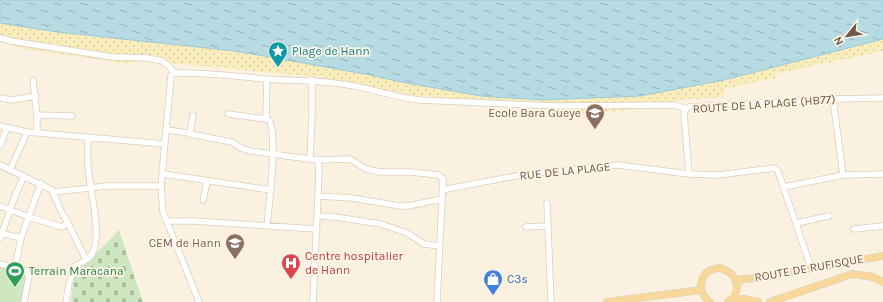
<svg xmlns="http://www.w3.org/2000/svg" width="883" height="302" font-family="Karla,sans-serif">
<defs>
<pattern id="sand-dots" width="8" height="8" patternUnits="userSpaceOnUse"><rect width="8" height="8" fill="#f9eebb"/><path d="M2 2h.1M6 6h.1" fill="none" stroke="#d9cea2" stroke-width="1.8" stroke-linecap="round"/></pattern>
<pattern id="cemetery-stones" width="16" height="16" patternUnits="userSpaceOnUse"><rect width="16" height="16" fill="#cee7c0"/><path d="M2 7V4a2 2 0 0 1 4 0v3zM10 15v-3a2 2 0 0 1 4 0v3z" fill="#acbe9e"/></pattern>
<pattern id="water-ripples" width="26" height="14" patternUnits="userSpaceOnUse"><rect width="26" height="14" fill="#b6dbe3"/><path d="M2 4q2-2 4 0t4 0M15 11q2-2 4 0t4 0" fill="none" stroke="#98b4ba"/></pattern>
</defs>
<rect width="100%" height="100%" fill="#fbf1e0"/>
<path fill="#cee7c0" d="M0,266L33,273L26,302H0Z"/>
<path fill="url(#sand-dots)" d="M0,23L57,32L235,51L365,74L401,82L481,96L543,100L640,96L724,80L883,39V51L776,74V78L723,89L724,97L682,100L651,108L554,117V108L523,106L405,94L326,78L138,60L129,64L24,49L0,41Z"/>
<path fill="url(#cemetery-stones)" d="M119,230L143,302H71L75,268L93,257Z"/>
<path fill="url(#water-ripples)" stroke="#9dcad4" d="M0,0H883V39L724,80L640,96L543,100L481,96L401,82L365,74L235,51L57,32L0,23Z"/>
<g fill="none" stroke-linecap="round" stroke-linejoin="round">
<g stroke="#decdbd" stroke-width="7">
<path id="minor" d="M0,38L11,41L112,57L148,58L162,61L169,66L174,73
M33,80L37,115V133
M0,98L12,100L36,96
M833,99L843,175
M228,114L266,119L269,120C278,136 269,205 267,226
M37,115L72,116
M193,115L190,134L232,142L241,148L250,151L301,158L318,160L350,159L366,169L380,172H411L438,175L443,179L437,302
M266,119L267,79
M0,126L27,132L165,144
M167,130L189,133
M0,146L7,128
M310,159L312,114V80
M0,165L52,190L62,213L68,223L86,260
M10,170L27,132
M163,174L271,190
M689,174L684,114L685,110L689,107L833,99L883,98
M784,187L843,175L883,174
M442,190L526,174L618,165L689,174L717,175L775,168L778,171L811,268
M54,192L107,186H161
M318,196L352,198L400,206H408L442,199
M203,200L207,181
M547,203L551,302
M0,206L32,218L62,227L68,223
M317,216L335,217L381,224L407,233L424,244L439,246
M166,221H193L317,229
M796,223L829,216
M526,227L548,226
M854,229L883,226
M0,233L21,238
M0,239L15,196L24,176
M0,264L26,271L29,276L24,302
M15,268L21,238L41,183
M66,302L69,284L75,266C81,263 89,260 92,254C103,234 89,188 88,165C87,156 88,147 88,138
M199,302L163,212L161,186L171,76L174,73C204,72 235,76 265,79C293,81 320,80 348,85C372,89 395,97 419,100L556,106L674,105L687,109
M313,302L318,196L319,169L318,160"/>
</g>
<g stroke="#dad4d0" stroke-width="8">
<path id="major" d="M736,280L764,277L883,256
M731,300L744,299L758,302
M607,302L701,290
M710,302C688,285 711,257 730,273C734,276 736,281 737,287C737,293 733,299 728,302
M770,302L852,274L873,277L883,282"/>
</g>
<use href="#minor" stroke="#fff" stroke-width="5.5"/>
<use href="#major" stroke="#f7d89a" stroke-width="7"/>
</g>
<defs>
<g id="sight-pin" transform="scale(1)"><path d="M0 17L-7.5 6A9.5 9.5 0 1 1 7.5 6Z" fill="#0f9aa8" stroke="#fef5e5"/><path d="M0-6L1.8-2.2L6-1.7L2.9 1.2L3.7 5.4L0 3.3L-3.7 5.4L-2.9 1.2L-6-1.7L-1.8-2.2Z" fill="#fff"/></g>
<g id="school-pin" transform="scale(1)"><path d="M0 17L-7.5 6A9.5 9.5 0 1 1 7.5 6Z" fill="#8d6e63" stroke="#fef5e5"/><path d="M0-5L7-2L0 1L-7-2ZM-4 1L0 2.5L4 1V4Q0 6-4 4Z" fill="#fff"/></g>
<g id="hospital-pin" transform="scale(1)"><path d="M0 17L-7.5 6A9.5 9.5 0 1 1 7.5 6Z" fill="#e0444e" stroke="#fef5e5"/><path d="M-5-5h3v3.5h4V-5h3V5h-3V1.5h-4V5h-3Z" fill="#fff"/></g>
<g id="stadium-pin" transform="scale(1)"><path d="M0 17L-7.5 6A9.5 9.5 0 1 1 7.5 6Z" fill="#2e9e5b" stroke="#fef5e5"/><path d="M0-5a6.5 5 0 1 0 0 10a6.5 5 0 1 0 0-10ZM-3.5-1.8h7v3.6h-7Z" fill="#fff"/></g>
<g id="shop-pin" transform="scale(1)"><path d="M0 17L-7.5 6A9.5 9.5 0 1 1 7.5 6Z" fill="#3f7fe0" stroke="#fef5e5"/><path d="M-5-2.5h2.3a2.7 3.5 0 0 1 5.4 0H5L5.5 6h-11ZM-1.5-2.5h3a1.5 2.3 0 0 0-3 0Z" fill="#fff"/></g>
</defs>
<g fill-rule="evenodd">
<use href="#sight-pin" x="278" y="51"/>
<use href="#school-pin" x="595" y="113"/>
<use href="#school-pin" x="235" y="243"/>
<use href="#hospital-pin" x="291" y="263"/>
<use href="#stadium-pin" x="15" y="271"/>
<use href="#shop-pin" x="493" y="279"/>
</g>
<g text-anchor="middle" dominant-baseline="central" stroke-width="3.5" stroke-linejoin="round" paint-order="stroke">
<g font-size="12" fill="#0d838f" stroke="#fef5e5" text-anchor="start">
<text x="292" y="51">Plage de Hann</text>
</g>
<g font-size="12" fill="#705849" stroke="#fef5e5">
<text transform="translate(764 104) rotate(-4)">ROUTE DE LA PLAGE (HB77)</text>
<text transform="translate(565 171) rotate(-6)">RUE DE LA PLAGE</text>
<text transform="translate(809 268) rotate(-10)">ROUTE DE RUFISQUE</text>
</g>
<g font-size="12" fill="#785e54" stroke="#fef5e5" text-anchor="end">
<text x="581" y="113">Ecole Bara Gueye</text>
<text x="221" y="243">CEM de Hann</text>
</g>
<g font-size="12" fill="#be3a42" stroke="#fef5e5" text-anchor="start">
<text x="305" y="256">Centre hospitalier<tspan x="305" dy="14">de Hann</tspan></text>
</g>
<g font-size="12" fill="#27864d" stroke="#fef5e5" text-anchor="start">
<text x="29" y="271">Terrain Maracana</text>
</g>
<g font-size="12" fill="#366cbe" stroke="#fef5e5" text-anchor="start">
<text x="507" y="279">C3s</text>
</g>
</g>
<g transform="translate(847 36) rotate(240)" stroke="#fef5e5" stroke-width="3" paint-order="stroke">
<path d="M0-3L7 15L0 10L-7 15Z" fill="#705849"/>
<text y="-6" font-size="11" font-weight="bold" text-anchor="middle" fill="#705849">N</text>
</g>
</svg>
